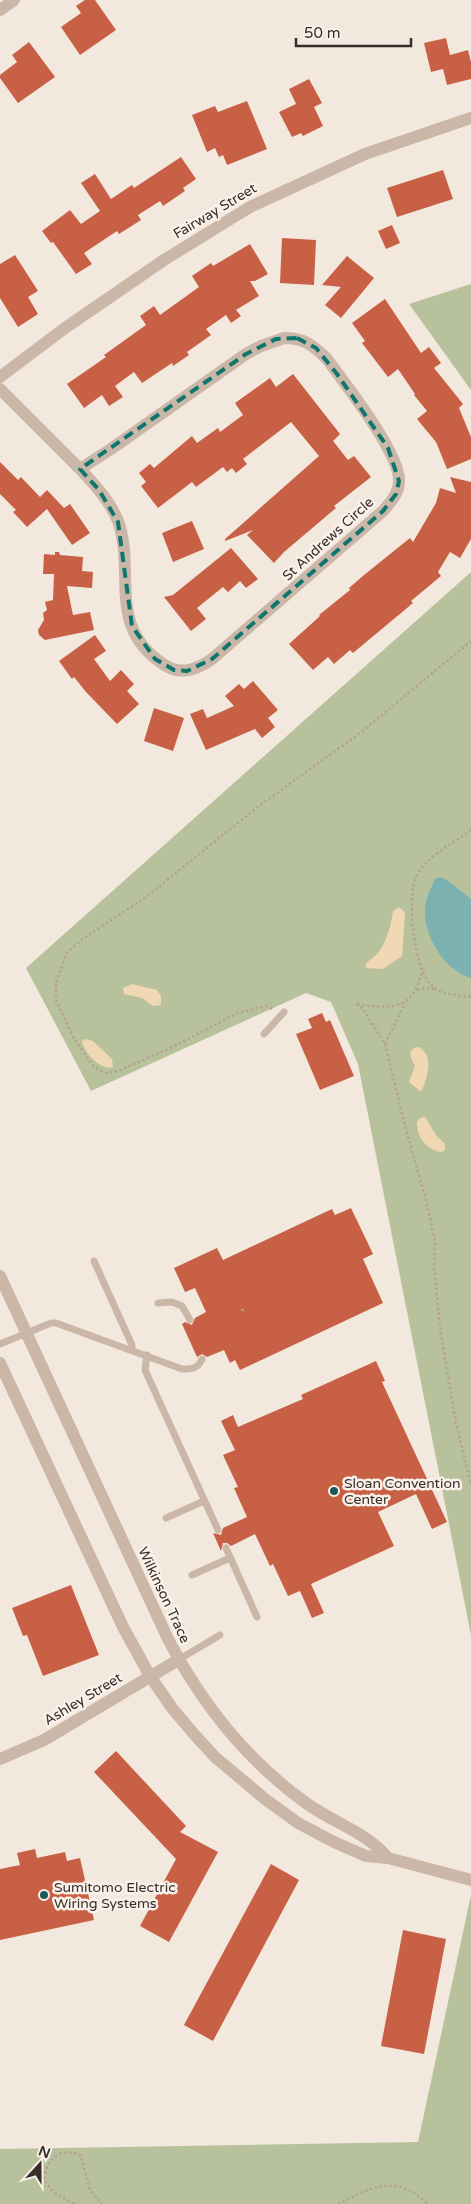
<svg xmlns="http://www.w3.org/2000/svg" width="471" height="2204" font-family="'Varela Round',sans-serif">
<rect width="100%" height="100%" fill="#f3e8dd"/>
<path fill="#b7c29c" d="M471,284V390L409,304Z
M471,572V1635L358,1064L331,1002L306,993L91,1091L26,968Z
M471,1895V2204H0V2149L418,2142Z"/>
<path fill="#efd8b3" d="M399,907L404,911L405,915L402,956L383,969L366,968V964C369,960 374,957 378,953C387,941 391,926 393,911Z
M132,984L157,990L161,996V1005L153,1006L142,998L124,994L123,988Z
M85,1039L93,1041L112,1059L113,1067C101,1071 83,1052 82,1041Z
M419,1047C435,1056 427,1079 421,1092L409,1082L415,1066L411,1058L410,1052L414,1048Z
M425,1117L436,1135L445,1144V1150L442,1152C428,1151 416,1137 417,1122L420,1118Z"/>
<path fill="#7bb1b1" d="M440,877L447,880L471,899V978C445,971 423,936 425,908C426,898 431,888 435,879Z"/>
<path fill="#c86045" d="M85,0H95L116,30L80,55L61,27L81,13L76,6Z
M446,38L450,55L468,50L471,62V79L447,85L443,69L431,72L424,43Z
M29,42L55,77L18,103L0,78V75L17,62L12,55Z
M309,79L322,103L314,107L323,126L303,136L301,133L292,137L279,112L296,104L289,89Z
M247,101L267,149L227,165L223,155L219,157L215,148L207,152L192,115L215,106L218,112Z
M181,157L196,179L183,188L185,191L163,206L160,201L138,215L141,220L119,234L117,231L84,253L92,264L76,274L53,242L51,243L42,231L70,210L81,224L100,211L81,183L95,174L111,199L132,185L134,188Z
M443,170L453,199L397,217L387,188Z
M392,225L400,243L386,249L378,231Z
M282,238L316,240L314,285L280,283Z
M250,244L268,274L255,281H250L259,296L236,310L241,316L231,323L226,315L206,329L211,335L187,352L189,355L173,366L172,363L142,383L134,372L115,386L123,397L109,406L102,395L84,408L67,384L106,357L104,355L146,325L140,316L154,306L160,315L199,287L192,276L211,263L213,266Z
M15,255L38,291L28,297L38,314L18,327L0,298V264Z
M347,256L374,278L341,318L325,305L341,287L322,285Z
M385,299L421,353L429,347L441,363L434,368L463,404L459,408L471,437V459L447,469L436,442L417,419L427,411L414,395L415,394L398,369L388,377L362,343L365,341L352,323Z
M293,374L340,434L333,441L348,460L354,456L371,477L334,506L336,508L284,552L274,563L247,535L253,530L225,541V539L319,456L291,422L243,459L247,464L236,473L232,468L227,472L223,467L196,487L192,482L158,508L141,486L146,482L139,473L150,464L154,468L192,436L197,443L218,428L220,432L243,415L235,403L270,378L276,387Z
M0,462L18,480L21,477L40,497L47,490L64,508L70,504L90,533L72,545L47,509L27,527L13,512L16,510L0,494Z
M450,477L471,482V539L460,558L450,552L438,572L441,576L411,601L413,603L353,653L350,650L334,664L328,657L313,670L289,644L320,616L319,615L350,590L349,588L364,575L410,538L413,542L436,503L440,488L456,493Z
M192,521L204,549L173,562L162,533Z
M231,548L258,579L246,588L240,581L228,592L223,587L197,608L206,619L191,631L164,597L173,595Z
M55,552H59L60,555L83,557L82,571L93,572L92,588L67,586L73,615L90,612L94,630L45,640L39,635L38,630L44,620L43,613L47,610L45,602L53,600L54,574H43L44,554L55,555Z
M95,635L106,651L94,659L110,681L121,670L134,684L127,691L139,704L117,724L86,692L74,677L72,679L59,661Z
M253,681L278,710L268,718L275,727L262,738L255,729L206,750L190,714L203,709L207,718L234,706L225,696L239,684L244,689Z
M154,708L184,718L173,751L144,741Z
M322,1013L326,1022L330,1020L354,1076L320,1090L296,1034L312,1028L308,1019Z
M351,1208L373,1254L363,1259L383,1303L240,1370L235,1360L230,1363L224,1350L207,1357L202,1354L197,1357L182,1324L185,1322L192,1325L195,1318L206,1312L195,1288L185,1292L174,1268L217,1248L223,1260L332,1209L335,1215Z
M376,1361L385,1381L382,1382L447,1522L432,1529L416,1494L378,1512L394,1546L311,1584L324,1613L312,1618L300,1591L288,1596L273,1564L270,1566L255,1534L231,1546L227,1543H223L221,1551L213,1533L221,1535L223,1528L247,1517L234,1488L238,1487L223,1455L235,1450L221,1421L233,1415L238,1427L303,1399L301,1395Z
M71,1585L99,1655L43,1676L27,1635L23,1636L12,1608Z
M116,1751L186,1826L180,1832L218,1852L169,1942L140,1926L176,1859L94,1772Z
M35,1849L37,1858L65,1852L67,1861L80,1858L94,1920L0,1940V1869L20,1865L17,1853Z
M271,1864L299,1880L213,2041L184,2025Z
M403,1930L446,1939L424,2054L381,2046Z"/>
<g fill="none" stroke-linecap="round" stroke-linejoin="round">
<path stroke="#b7a192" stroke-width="2.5" stroke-dasharray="2.5 2.5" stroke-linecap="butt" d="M471,830C455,842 423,859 416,877C406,901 414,971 434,988C443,995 459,995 471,997
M417,990L425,988L435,989
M356,1004L363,1009L385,1044L405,1126L426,1200L435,1242L434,1270L441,1334L456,1423L471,1485
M357,1004C391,1009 414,1011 422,970
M272,1009L267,1006L237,1013L175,1046L118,1071L106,1073L94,1067L74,1039L56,1000V982L67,953L81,940L145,898L255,809L364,730L471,641
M385,1044L405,1003
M242,1309L243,1311
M74,2204L52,2191L45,2181C43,2160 62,2145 81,2156L90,2190L102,2204
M338,2204C372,2187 396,2173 428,2204"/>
<path stroke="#cbb7a8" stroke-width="7" d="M264,1034L284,1012
M94,1261L132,1345V1350
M158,1303L172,1302L182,1306L190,1320
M0,1344L51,1323H56L182,1369C192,1369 198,1369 202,1359
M147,1355L145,1370L218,1530
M166,1518L204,1501
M226,1548L257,1617
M192,1575L230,1558
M178,1660L220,1635"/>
<path stroke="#cbb7a8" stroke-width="12" d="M0,10L14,0
M284,338C304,338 313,345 327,359C345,384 400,453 399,481C399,493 391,502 383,511L212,659C196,670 180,676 163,664C106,626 136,572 118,521C110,501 95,485 80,469L111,449L246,354L261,346Z
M0,377L65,328L164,260L250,207L365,154L471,118
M0,389L80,469
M0,1276L168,1639C202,1704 246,1760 306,1803C332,1822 368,1833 388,1858
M0,1363L123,1627L150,1676L172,1708L193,1733L215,1757L265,1799L298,1823L334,1842L366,1856L388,1858L471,1880
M0,1759L44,1740L178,1660"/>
</g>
<path fill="none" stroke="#0f766e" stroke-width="4" stroke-dasharray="10 6" stroke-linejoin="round" d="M297,338L316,348L337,374L388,448L399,481L396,494L383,511L212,659L187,671L174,670L155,659L132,626L118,522L99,490L80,469L246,354L276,339Z"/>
<g fill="#1d595b" stroke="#faf2ea" stroke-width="2">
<circle cx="334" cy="1491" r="5"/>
<circle cx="44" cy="1895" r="5"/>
</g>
<g text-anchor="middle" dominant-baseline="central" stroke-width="5" stroke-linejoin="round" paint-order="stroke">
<g font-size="14" fill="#382d29" stroke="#faf2ea">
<text transform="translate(215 211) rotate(-31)">Fairway Street</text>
<text transform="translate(328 539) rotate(-42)">St Andrews Circle</text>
<text transform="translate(164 1595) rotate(65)">Wilkinson Trace</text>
<text transform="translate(83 1699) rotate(-31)">Ashley Street</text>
</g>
<g font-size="14" fill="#382d29" stroke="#faf2ea" text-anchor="start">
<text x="344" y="1483">Sloan Convention<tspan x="344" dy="16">Center</tspan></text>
<text x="54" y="1887">Sumitomo Electric<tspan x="54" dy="16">Wiring Systems</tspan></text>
</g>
</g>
<g transform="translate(40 2164) rotate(21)" stroke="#faf2ea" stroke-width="4" paint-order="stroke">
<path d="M0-4L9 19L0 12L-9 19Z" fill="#382d29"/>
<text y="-8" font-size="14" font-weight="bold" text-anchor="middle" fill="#382d29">N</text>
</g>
<path d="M296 38v8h115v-8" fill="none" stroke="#382d29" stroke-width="2.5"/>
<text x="304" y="38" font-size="15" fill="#382d29" stroke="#faf2ea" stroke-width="4" paint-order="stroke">50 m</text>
</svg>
